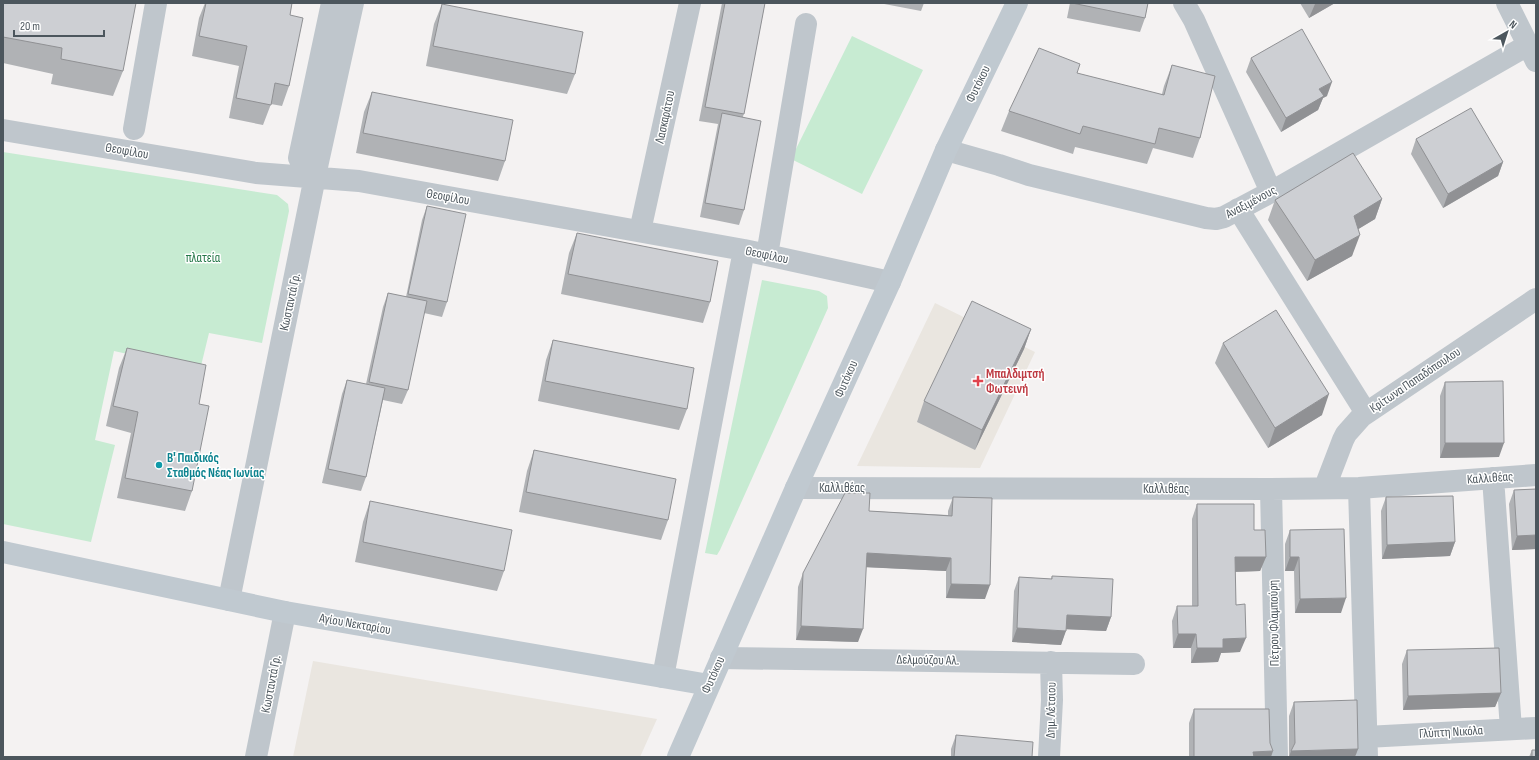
<svg xmlns="http://www.w3.org/2000/svg" width="1539" height="760" font-family="'Sofia Sans Condensed',sans-serif">
<rect width="100%" height="100%" fill="#f4f2f2"/>
<path fill="#eae6e0" d="M935,303L1035,352L980,468L857,466Z
M313,661L657,719L640,757H293Z"/>
<path fill="#c7ebd2" d="M852,36L923,70L862,194L791,159Z
M3,152L277,195L288,204L289,211L262,343L209,333L200,370L114,351L95,440L115,445L91,542L3,524Z
M762,280L819,291L827,296L828,308L720,550L717,555L705,553Z"/>
<g fill="none" stroke-linecap="round" stroke-linejoin="round">
<path stroke="#bfc6cc" stroke-width="22" d="M1184,3L1194,20L1271,192
M1507,3L1536,61
M134,129L156,3
M3,130L256,173L359,181L744,250L890,282
M946,150L999,165L1029,175L1206,218L1216,219L1224,217L1271,192L1528,45
M299,158L332,3
M1238,209L1366,413
M640,231L690,3
M767,255L806,24
M1493,478L1511,729
M1325,487L1343,440L1346,434L1362,416L1536,299
M796,488L1271,489L1359,488L1536,475
M1359,488L1367,757
M1271,489L1277,757
M229,600L318,162L353,3
M721,658L1134,664
M663,677L744,250
M1366,737L1536,728
M256,757L285,612
M1049,757L1052,700L1051,662"/>
<path stroke="#c0c9d0" stroke-width="22" d="M3,552L285,612L709,685
M678,757L796,488L890,282L946,150L1017,3"/>
</g>
<path fill="#b0b2b5" d="M3,3L123,71L113,96L51,84L53,74L3,63Z
M205,3H292L290,15L289,86L282,106L271,104L263,125L229,118L239,66L192,56L199,18Z
M722,3H765L743,117L744,210L739,225L700,217L718,124L699,121Z
M879,3H924L921,11Z
M1070,3H1148L1145,18L1140,32L1067,18Z
M1300,3H1335L1309,18Z
M442,4L575,74L567,94L426,66L434,24Z
M1251,58L1327,96L1323,98L1318,110L1281,132L1246,72Z
M1172,65L1200,138L1193,158L1153,148L1147,164L1075,147L1073,154L1001,131L1009,111L1162,94L1164,86Z
M372,92L505,161L498,181L356,153L364,112Z
M1416,139L1503,162L1498,176L1443,208L1411,154Z
M1382,199L1375,219L1358,229L1352,256L1307,281L1268,220L1275,200Z
M427,206L447,302L442,317L424,313L408,390L402,404L383,400L366,477L361,491L322,483L342,394L347,380L366,384L383,307L388,293L406,297L422,220Z
M577,233L710,302L703,323L561,294L569,253Z
M1031,329L1024,349L975,450L917,422L924,401Z
M553,340L687,409L679,430L538,401L546,360Z
M1223,343L1322,415L1268,448L1215,363Z
M127,348L199,404L192,491L185,511L117,498L131,433L106,426L119,368Z
M1445,382L1499,457L1440,458V396Z
M534,450L668,520L661,540L519,512L527,471Z
M1536,489V549L1512,550L1509,504L1514,490Z
M953,497L985,599L946,598V571L866,567L858,642L796,640L798,587L803,573L869,511L948,515V511Z
M1386,497L1455,542L1450,556L1382,559L1381,511Z
M370,501L504,571L497,591L355,562L363,522Z
M1197,504L1254,530L1266,557L1260,571L1235,572L1236,605L1240,652L1221,653L1218,662L1191,663V648H1173L1172,621L1177,606H1192V519Z
M1290,530L1341,613H1295L1294,571H1285V544Z
M1052,576L1111,617L1106,631L1066,629L1061,645L1012,642L1014,591L1019,577L1051,579Z
M1407,650L1501,693L1495,707L1403,710L1402,664Z
M1294,702L1358,749L1355,757H1289V716Z
M1194,709L1270,743L1271,757H1189V723Z
M956,735L1032,757H951V749Z
M1532,750L1536,757H1529Z"/>
<path fill="#909194" d="M1316,3H1335L1309,18L1315,4Z
M1332,82L1327,96L1323,98L1318,110L1281,132L1286,118L1319,89Z
M1503,162L1498,176L1443,208L1448,194Z
M1382,199L1375,219L1347,236L1354,216Z
M1360,235L1352,256L1307,281L1315,260Z
M1031,329L1024,349L975,450L982,430Z
M1329,394L1322,415L1268,448L1275,428Z
M1445,443H1504L1499,457L1440,458Z
M1536,535V549L1512,550L1517,536Z
M1455,542L1450,556L1382,559L1387,545Z
M867,553L951,558L946,571L862,567Z
M1235,557H1266L1260,571L1230,572Z
M1290,557H1299L1294,571H1285Z
M951,584L990,585L985,599L946,598Z
M1346,598L1341,613H1295L1300,599Z
M1067,615L1111,617L1106,631L1061,629Z
M801,626L863,629L858,642L796,640Z
M1017,628L1066,631L1061,645L1012,642Z
M1178,634H1196L1191,648H1173Z
M1246,638L1240,652L1221,653L1218,662L1191,663L1197,648L1223,639Z
M1501,693L1495,707L1403,710L1408,696Z
M1358,749L1355,757H1289L1291,751Z
M1273,751L1271,757H1252L1253,752Z"/>
<path fill="#cdcfd3" stroke="#909194" d="M3,3H136L123,71L61,59L62,48L3,37Z
M206,3H292L290,15L303,18L289,86L275,83L271,105L236,98L247,46L199,36Z
M725,3H765L744,114L705,107Z
M1072,3H1148L1145,18Z
M442,4L583,32L575,74L433,46Z
M1302,29L1332,82L1319,89L1324,96L1286,118L1251,58Z
M1039,48L1080,64L1077,73L1164,95L1172,65L1215,76L1200,138L1159,128L1155,144L1083,126L1080,134L1009,111Z
M372,92L513,120L505,161L363,133Z
M1471,108L1503,162L1448,194L1416,139Z
M722,113L761,121L744,210L705,203Z
M1353,153L1382,199L1354,216L1360,235L1315,260L1275,200Z
M427,206L466,214L447,302L408,294Z
M577,233L718,261L710,302L568,274Z
M388,293L427,301L408,390L369,382Z
M972,301L1031,329L982,430L924,401Z
M1276,310L1329,394L1275,428L1223,343Z
M553,340L694,368L687,409L545,381Z
M127,348L206,365L199,404L209,406L192,491L125,478L138,412L113,406Z
M347,380L385,388L366,477L328,469Z
M1503,381L1504,443H1445V382Z
M534,450L676,479L668,520L526,492Z
M1536,489V535L1517,536L1514,490Z
M845,493H870L869,511L952,516L953,497L992,498L990,585L951,584V558L867,553L863,629L801,626L803,573Z
M1453,496L1455,542L1387,545L1386,497Z
M370,501L512,530L504,571L363,542Z
M1197,504H1254V530H1265L1266,557H1235L1236,605L1245,604L1246,638L1223,639V648H1197L1196,634H1178L1177,606H1198Z
M1344,529L1346,598L1300,599L1299,557H1290V530Z
M1052,576L1113,579L1111,617L1067,615L1066,631L1017,628L1019,577L1052,579Z
M1499,648L1501,693L1408,696L1407,650Z
M1357,700L1358,749L1291,751L1295,743L1294,702Z
M1194,709H1269L1270,743L1273,751L1253,752L1254,757H1194Z
M956,735L1033,742L1032,757H954Z
M1532,750H1536V757H1532Z"/>
<path fill="#e0444e" stroke="#fff" stroke-width="1.5" d="M976 375h4v4h4v4h-4v4h-4v-4h-4v-4h4z"/>
<circle fill="#0f9aa8" stroke="#fff" stroke-width="1.5" cx="159" cy="465" r="4"/>
<g text-anchor="middle" dominant-baseline="central" stroke-width="3" stroke-linejoin="round" paint-order="stroke">
<g font-size="13" fill="#4c565d" stroke="#fff">
<text transform="translate(978 84) rotate(-64)">Φυτόκου</text>
<text transform="translate(665 117) rotate(-78)">Λασκαράτου</text>
<text transform="translate(127 151) rotate(10)">Θεοφίλου</text>
<text transform="translate(448 197) rotate(10)">Θεοφίλου</text>
<text transform="translate(1251 202) rotate(-28)">Αναξιμένους</text>
<text transform="translate(767 255) rotate(12)">Θεοφίλου</text>
<text transform="translate(290 302) rotate(-78)">Κωσταντά Γρ.</text>
<text transform="translate(846 379) rotate(-66)">Φυτόκου</text>
<text transform="translate(1415 380) rotate(-34)">Κρίτωνα Παπαδόπουλου</text>
<text transform="translate(1490 478) rotate(-4)">Καλλιθέας</text>
<text x="842" y="488">Καλλιθέας</text>
<text x="1166" y="489">Καλλιθέας</text>
<text transform="translate(1274 623) rotate(-91)">Πέτρου Φλαμπούρη</text>
<text transform="translate(355 624) rotate(10)">Αγίου Νεκταρίου</text>
<text transform="translate(928 660) rotate(1)">Δελμούζου Αλ.</text>
<text transform="translate(713 675) rotate(-66)">Φυτόκου</text>
<text transform="translate(271 684) rotate(-79)">Κωσταντά Γρ.</text>
<text transform="translate(1051 710) rotate(-89)">Δημ. Λέτσιου</text>
<text transform="translate(1451 732) rotate(-3)">Γλύπτη Νικόλα</text>
</g>
<g font-size="13" fill="#247748" stroke="#fff">
<text x="203" y="258">πλατεία</text>
</g>
<g font-size="13" font-weight="bold" fill="#be3a42" stroke="#fff" text-anchor="start">
<text x="986" y="374">Μπαλδιμτσή<tspan x="986" dy="15">Φωτεινή</tspan></text>
</g>
<g font-size="13" font-weight="bold" fill="#0d838f" stroke="#fff" text-anchor="start">
<text x="167" y="458">Β' Παιδικός<tspan x="167" dy="15">Σταθμός Νέας Ιωνίας</tspan></text>
</g>
</g>
<rect width="1539" height="760" fill="none" stroke="#4c565d" stroke-width="8"/>
<g transform="translate(1507 32) rotate(39)" stroke="#ffffff" stroke-width="3" paint-order="stroke">
<path d="M0-3L7 15L0 10L-7 15Z" fill="#4c565d"/>
<text y="-6" font-size="11" font-weight="bold" text-anchor="middle" fill="#4c565d">N</text>
</g>
<path d="M14 30v6h90v-6" fill="none" stroke="#4c565d" stroke-width="2"/>
<text x="20" y="30" font-size="12" fill="#4c565d" stroke="#ffffff" stroke-width="3" paint-order="stroke">20 m</text>
</svg>
